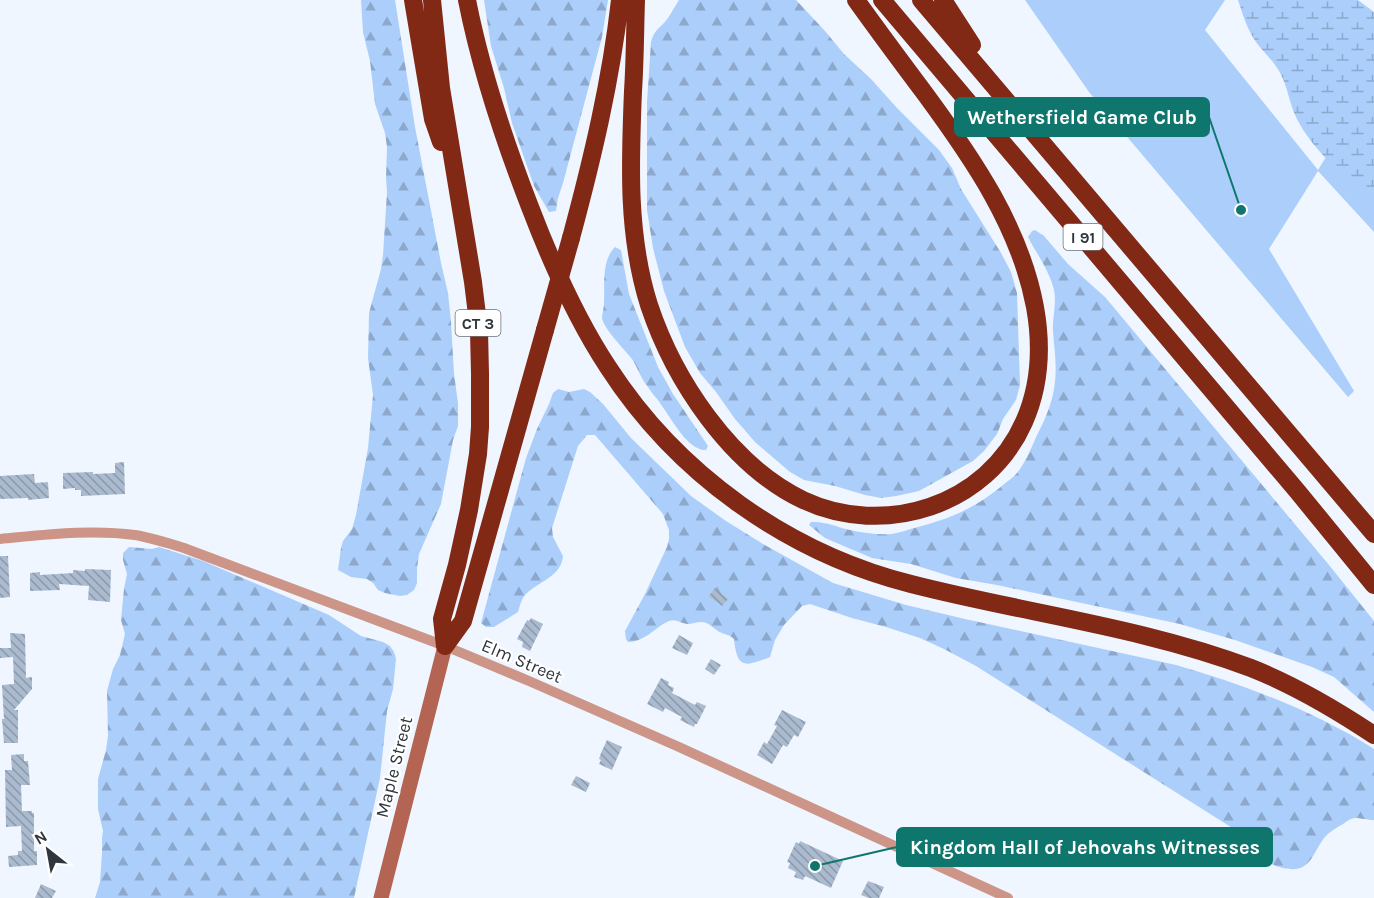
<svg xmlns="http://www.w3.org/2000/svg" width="1374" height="898" font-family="Karla,sans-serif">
<defs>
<pattern id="forest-firs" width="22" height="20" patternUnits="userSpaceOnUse" patternTransform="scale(1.5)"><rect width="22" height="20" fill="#abcefb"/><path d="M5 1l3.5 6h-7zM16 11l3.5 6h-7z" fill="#8ca8cd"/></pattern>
<pattern id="wetland-marsh" width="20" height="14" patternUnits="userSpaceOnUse" patternTransform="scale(1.5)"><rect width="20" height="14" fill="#abcefb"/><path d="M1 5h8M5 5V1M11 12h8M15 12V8" fill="none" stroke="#8ca8cd"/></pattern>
<pattern id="building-back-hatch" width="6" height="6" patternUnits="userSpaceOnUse" patternTransform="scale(1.5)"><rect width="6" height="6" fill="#aabbcf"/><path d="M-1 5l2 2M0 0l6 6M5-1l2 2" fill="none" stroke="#8b99a9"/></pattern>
</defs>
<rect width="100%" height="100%" fill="#eff6ff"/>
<path fill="#abcefb" d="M1025,0H1225L1205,30L1318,170L1374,79V232L1318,171L1269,249L1354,391L1348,397L1089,92Z"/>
<path fill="url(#forest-firs)" d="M361,0H395L415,127L441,263L448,293L451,322L454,374L458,403V426L453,440L441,504L419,554L417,569V583L414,590L407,595L400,596L385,593L378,590L373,583L367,579L351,577L338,570L341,548L343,541L352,529L356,515L368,448L373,395L368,358L369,313L381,269L383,255L387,192L386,178L387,147L385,133L375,104L370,61L363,32Z
M484,0H608L602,37L563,183L558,198L556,211L549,212L534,186L512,123L504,88L491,46Z
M679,0H796L825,31L844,54L871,79L897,108L939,150L952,168L961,189L1001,253L1011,272L1017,293L1020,385L1016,400L1003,419L997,434L984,451L973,461L919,491L896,496L881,498L865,495L835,486L804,480L790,472L755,442L735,419L716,392L700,373L685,347L664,291L653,248L647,210V102L651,42C655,28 661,28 668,18C672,12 675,6 679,0Z
M1035,230L1044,236L1068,264L1105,297L1329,565L1374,621V712L1334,677L1312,667L1235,640L1180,624L997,585L956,578L911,564L872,558L825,538L809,525L811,522C825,521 837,527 850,530C863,533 879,535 891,534C900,533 909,529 918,527C952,518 975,508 1003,485C1007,481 1013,478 1017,473C1026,462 1032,446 1038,433C1046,418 1054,398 1055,381C1057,364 1054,348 1053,331C1052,318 1057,304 1054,290C1050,272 1037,254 1028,237L1032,231Z
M615,247L621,250L629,294L658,367L673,394L706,443L708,446L706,450C688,451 671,418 662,406C658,399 652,394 648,387C641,379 638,368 632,359C625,350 603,328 602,318C602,314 604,308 604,304C605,285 601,261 615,247Z
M558,389L569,392L584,389L590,392L603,404L631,438L691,496L726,521L763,544L833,583L906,605L965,619L1176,665C1245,685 1314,711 1374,749V820C1368,820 1360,818 1355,818C1351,818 1346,822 1343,824C1336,828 1329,832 1324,838C1311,856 1310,874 1283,868C1278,867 1271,864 1266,861C1258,855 1254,843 1245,836L976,666L944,649L920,638L886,627L852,618L810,604L802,606L784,625L775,640L770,657C745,667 737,669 734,639C730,635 727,635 722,633C714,630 710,622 701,622C697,622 692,624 687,624C678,623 676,617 665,623C653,630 643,642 628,642L626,639L625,631L645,594L667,547L669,539V530L663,514L595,435H587L578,446L552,528L553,537L563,556C561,577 539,581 526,594C521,599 520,606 518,612L494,627H486L481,623L526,458L537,429L549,404L553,393Z
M129,547L152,549L159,547L203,561L329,615L361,636L383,642L390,646L394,652L396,659L393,689L387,711L380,778L354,898H95L100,882L102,853V838L103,831L98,809V779L106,750L108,736L107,691L113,669L120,655L125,634L121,620L124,589L127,574L123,560V553Z"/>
<path fill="url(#wetland-marsh)" d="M1238,0H1358L1374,12V198C1347,181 1311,148 1297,119C1289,104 1288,86 1279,71C1273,60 1263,52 1256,42C1247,29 1243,15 1238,0Z"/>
<path fill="url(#building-back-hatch)" d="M124,462L125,494L81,496V490H75V488L63,489V473L93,472V474L115,473V463Z
M34,474L35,483L48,482L49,498L28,500V498L0,499V476Z
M0,556H8L10,597L0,598Z
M85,569L111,570L110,602L88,600L89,586L59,584L60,590L30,591V573L40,572V575L73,573V570L85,571Z
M715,588L728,599L722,606L709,596Z
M531,618L543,624L530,651L522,647L523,642L517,639L527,620L529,621Z
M10,633L25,634L26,678L32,677V689L14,710H18V743H4L2,719H4L2,685L14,684L13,657L0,658V648H11Z
M679,635L693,643L687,655L672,648Z
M711,659L721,665L714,675L705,669Z
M661,678L669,682L668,685L674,688L672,693L695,705L697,702L706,706L697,724H695L694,727L680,720L682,717L665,708L663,712L647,704Z
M782,710L806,722L798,737L794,735L787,747L783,745L772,764L757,755L764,742L767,744L777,726L774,725Z
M607,740L622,747L612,770L599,764L601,760L599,759L601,753Z
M24,754V761H28L30,785H21L22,811H32V813H34V851H37V865L9,867L8,856L18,855V851H22L21,826L6,827L5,770H12L11,755Z
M576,776L590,783L586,792L571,785Z
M800,841L843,861L831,888L805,876L803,880L794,877L796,872L788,868L790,863L787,862L796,842L799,844Z
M868,881L884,887L879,898H869L861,895Z
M41,884L56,891L52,898H35Z"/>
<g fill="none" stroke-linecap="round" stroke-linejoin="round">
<path stroke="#cc9587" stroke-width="10" d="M0,539C44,535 90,529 135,535C152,538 168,543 184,548L445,646L529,681L679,747L1008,898"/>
<path stroke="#b46452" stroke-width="15" d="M381,898L445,646"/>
<path stroke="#812915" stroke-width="18" d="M413,0L433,119L441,142
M432,0L441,88L473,282L479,331L480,374V427L478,454L469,510L457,565L442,619L445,646
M467,0C481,71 504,140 530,207C551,262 575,317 608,367C677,474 788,553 911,584C1024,613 1142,627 1251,668C1294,685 1335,709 1374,735
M636,0C635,30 635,61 633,91C630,163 627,235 649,305C674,380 730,465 803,500C884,538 987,506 1024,422C1040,386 1042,346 1035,307C1020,227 973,159 926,95C902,63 879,32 856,0
M882,0L1298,492L1374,585
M921,0L1374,534
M943,0L972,45
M571,238C592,160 611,81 620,0
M445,646L463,621L545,330"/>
<path stroke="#812915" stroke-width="18" d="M545,330L571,238"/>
</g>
<g text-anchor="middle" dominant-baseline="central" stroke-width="4.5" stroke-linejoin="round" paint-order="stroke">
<g fill="#fff" stroke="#6d7278" stroke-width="1.5">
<rect x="1063.5" y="224" width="39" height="26" rx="4.5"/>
<rect x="455.5" y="310" width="45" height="26" rx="4.5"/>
</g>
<g font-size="16" font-weight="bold" fill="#2f363e">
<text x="1083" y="237">I 91</text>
<text x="478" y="323">CT 3</text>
</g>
<g font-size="18" fill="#2f363e" stroke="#fff">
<text transform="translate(522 661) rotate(23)">Elm Street</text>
<text transform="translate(394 767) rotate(-76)">Maple Street</text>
</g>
</g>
<path fill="none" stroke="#0f766e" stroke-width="2" d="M1241 210L1209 117M815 866L897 847"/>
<g fill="#0f766e" stroke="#fff" stroke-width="2">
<circle cx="1241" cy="210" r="6"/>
<circle cx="815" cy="866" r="6"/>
</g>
<g fill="#0f766e" stroke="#0f766e" stroke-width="2">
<rect x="955" y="98" width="254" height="38" rx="6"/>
<rect x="897" y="828" width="375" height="38" rx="6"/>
</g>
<g font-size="20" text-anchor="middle" font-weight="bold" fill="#fff">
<text x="1082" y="124">Wethersfield Game Club</text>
<text x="1085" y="854">Kingdom Hall of Jehovahs Witnesses</text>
</g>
<g transform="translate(48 850) rotate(329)" stroke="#ffffff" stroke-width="4.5" paint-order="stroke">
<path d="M0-4.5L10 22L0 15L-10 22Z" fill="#2f363e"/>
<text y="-9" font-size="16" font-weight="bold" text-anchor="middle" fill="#2f363e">N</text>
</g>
</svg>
